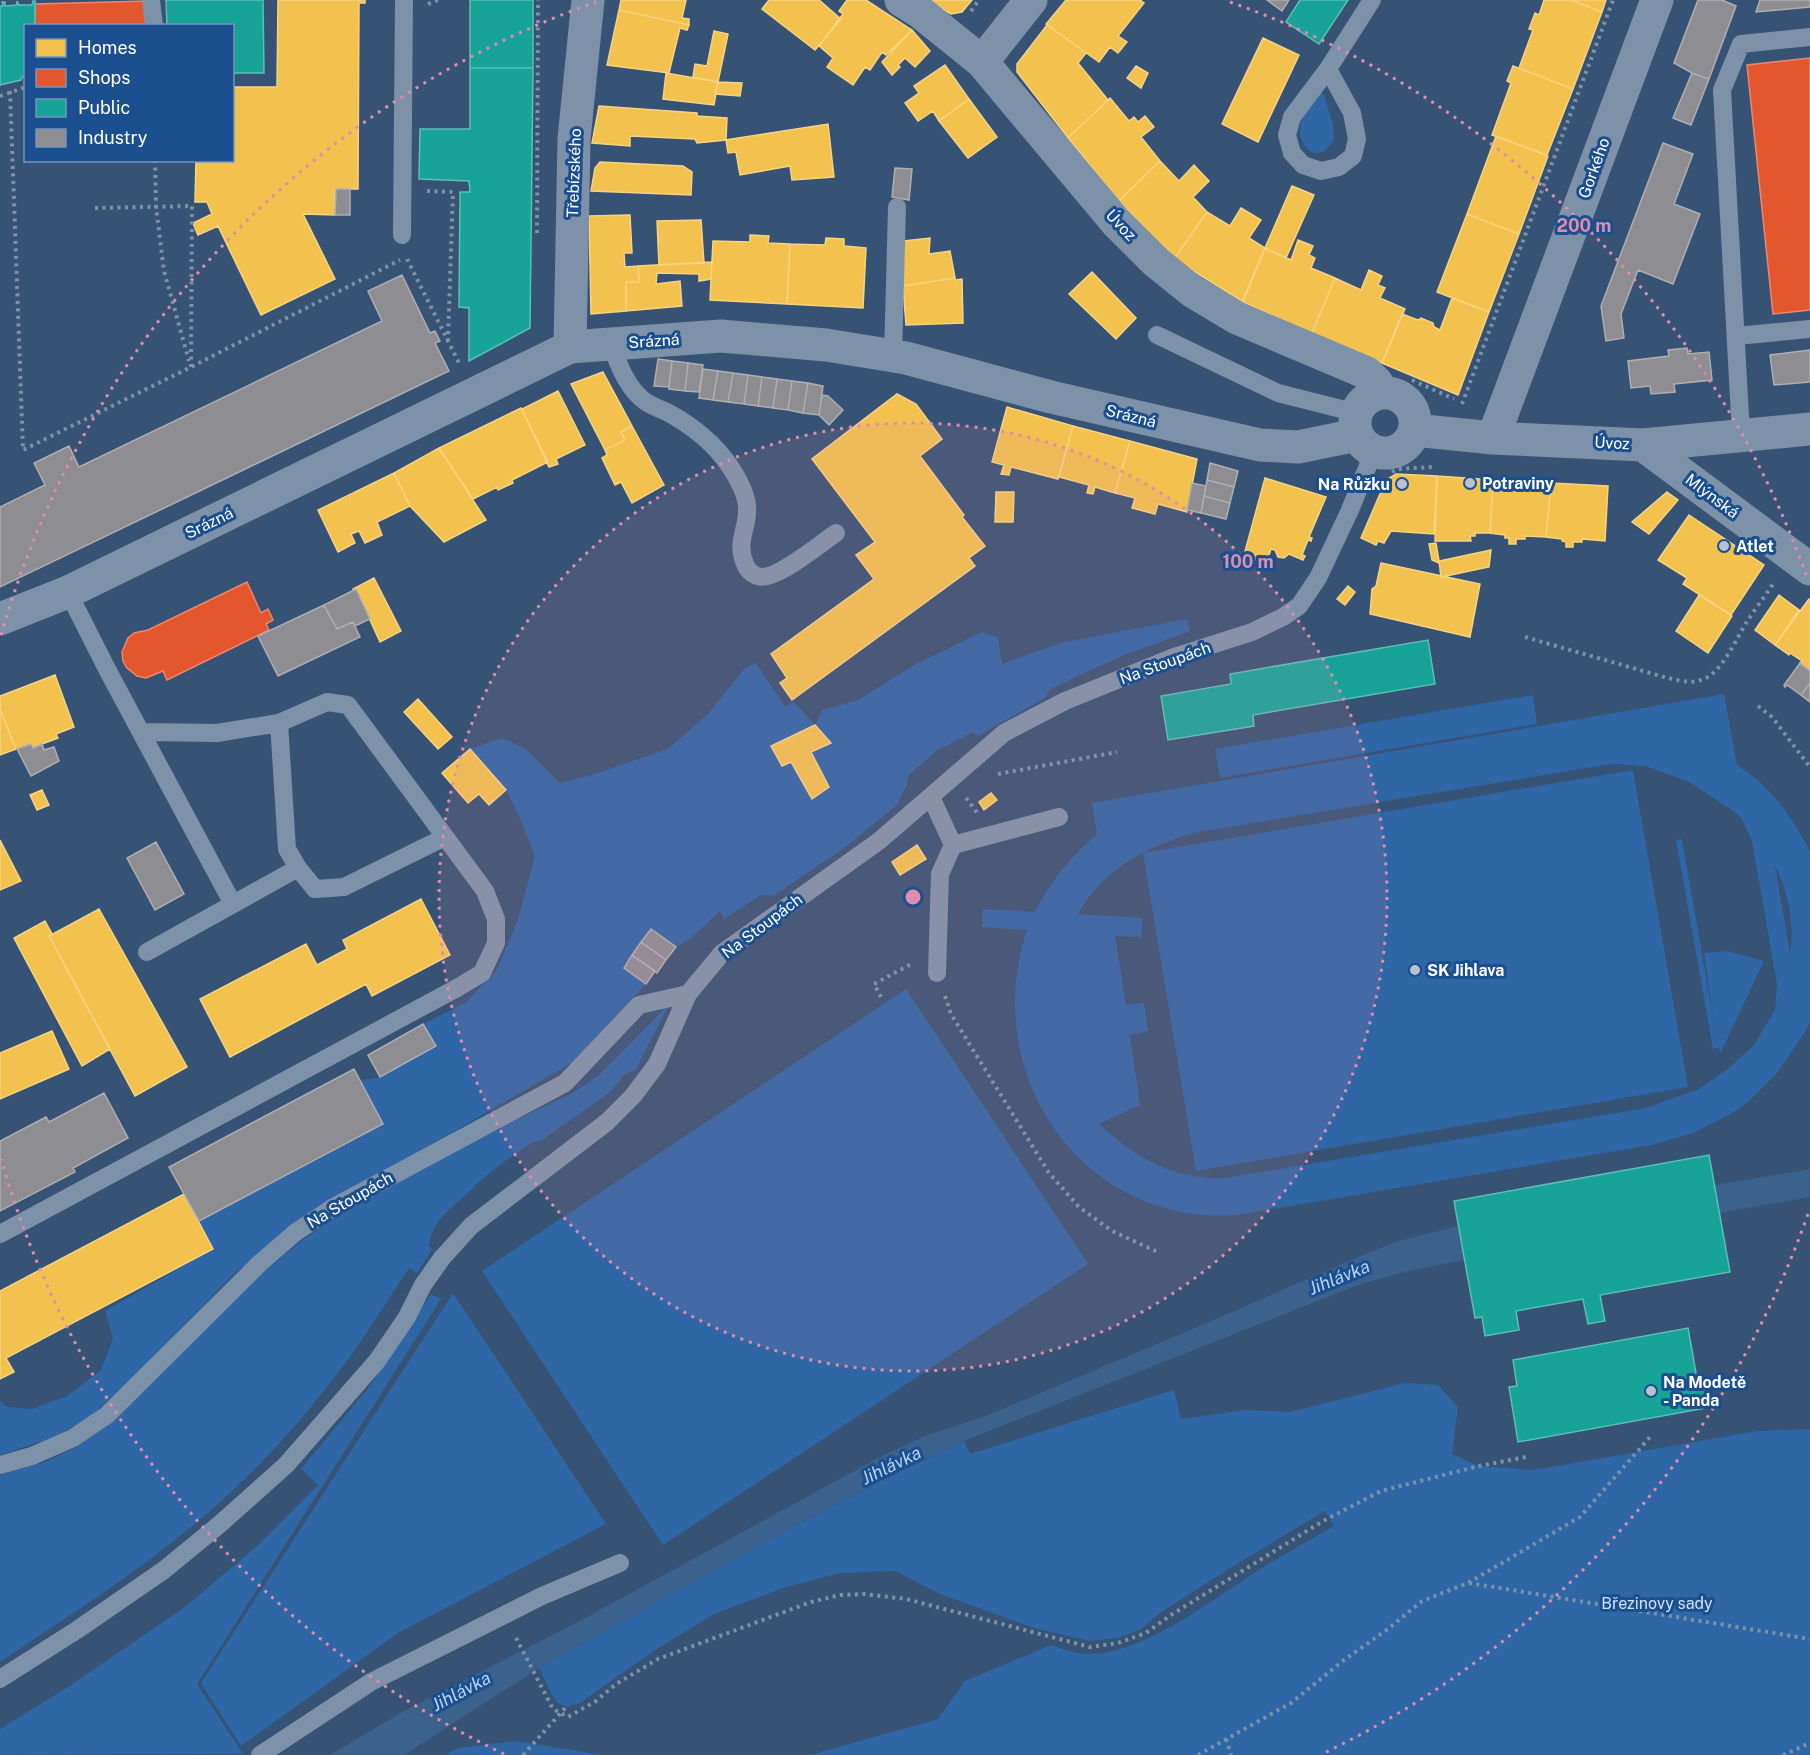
<svg xmlns="http://www.w3.org/2000/svg" width="1810" height="1755" font-family="'Public Sans',sans-serif">
<rect width="100%" height="100%" fill="#365274"/>
<path fill="#2f66a5" fill-rule="evenodd" d="M1321,93L1324,95L1333,124L1334,140C1331,143 1328,148 1324,151C1311,159 1299,142 1300,130C1300,118 1310,105 1316,94Z
M1187,619L1190,631L1127,654L1086,672L1049,690L1046,697L978,736L973,732L936,751L908,776L907,784L897,805L843,849L773,896L761,895L724,919L720,911L691,938L676,947L650,929L624,967L646,984L575,1061L448,1135L316,1207L234,1274L125,1385L91,1416L55,1437L0,1455V1401L7,1407L32,1409L67,1396L101,1370L113,1339L105,1311L213,1249L199,1221L383,1125L360,1081L380,1077L436,1046L423,1024L465,1003L496,971L518,920L535,856L519,816L506,790L470,749L502,738L526,749L560,783L595,774L668,749L708,714L745,668L756,663L785,706L794,702L815,725L822,710L858,700L916,664L982,632L998,638L1002,664L1060,643Z
M1724,694L1737,765C1770,786 1792,816 1810,851V1022L1805,1032L1778,1072L1748,1102L1731,1114L1693,1133L1652,1145L1237,1215C1081,1226 979,1073 1027,930L982,927L983,909L1035,912C1050,881 1071,857 1097,834L1092,803ZM1611,764L1646,766L1689,782L1735,812L1742,819L1752,841L1777,984L1775,1010L1754,1045L1729,1068L1699,1089L1646,1108L1226,1178C1174,1180 1137,1159 1099,1124L1140,1105L1130,1035L1148,1031L1144,1003L1126,1005L1115,936L1141,937L1143,918L1078,914C1103,870 1145,847 1193,833ZM1775,866C1788,890 1795,926 1790,953Z
M1533,695L1537,724L1220,778L1215,749Z
M1633,770L1688,1087L1196,1171L1143,853Z
M1682,839L1713,1017L1704,953L1727,951L1764,961L1720,1054L1719,1048L1713,1049L1676,840Z
M906,989L1088,1264L663,1545L482,1271Z
M670,1003L635,1071L626,1073L610,1092L541,1141L533,1142C511,1157 489,1171 470,1191C451,1209 434,1217 429,1246L432,1249L417,1273L409,1268C386,1302 365,1338 340,1370C308,1413 270,1456 231,1492C161,1558 79,1609 0,1662V1475L45,1462L74,1448L107,1426L260,1275L301,1241L344,1211L496,1129L571,1094L598,1076Z
M453,1293L606,1524L398,1633L241,1746L201,1683Z
M431,1294L441,1299L197,1684L243,1754L0,1755V1729L71,1685L185,1607L258,1545L318,1485L301,1469L370,1386Z
M1405,1383L1438,1385L1458,1407L1452,1454L1479,1466L1534,1470L1757,1431L1810,1429V1755H810L938,1719L965,1681L1051,1645C1064,1649 1077,1655 1091,1654C1143,1653 1208,1603 1251,1575C1277,1558 1306,1542 1334,1526L1325,1511L1232,1567L1160,1613L1140,1630L1118,1638L1090,1641L1034,1628L940,1594L895,1571L840,1573L783,1588L714,1614L652,1652L580,1703L566,1707L557,1702L551,1693L539,1668C679,1590 818,1509 964,1441L970,1454L1174,1390L1181,1419L1245,1410L1290,1412Z
M515,1741L603,1755H444L458,1748Z"/>
<path fill="#3b618d" d="M1810,1169V1197L1720,1213L1715,1185Z
M1458,1226L1464,1260L1404,1272L1358,1285L964,1441L908,1467L800,1523L539,1668L404,1755H330L402,1712L574,1624L878,1458L927,1435L983,1417L1209,1322L1360,1256L1398,1241Z"/>
<path fill="#f2c14e" stroke="#f6d483" stroke-width="1.5" d="M278,0H365V3H359L358,189H335V215L303,214L335,279L261,315L218,226L198,235L193,223L212,214L207,202H195L196,160H232V87H277Z
M621,0H686L682,18L689,19V25L619,10Z
M769,0H819L841,19L815,50L762,9Z
M847,0H866L912,30L886,55L882,52L870,70L865,67L853,85L827,67L833,58L819,46L843,14L839,11Z
M927,0H972L962,12L951,14Z
M1066,0H1140L1144,3L1118,36L1127,42L1118,53L1110,47L1099,62L1046,24Z
M1544,0H1571L1602,12L1573,89L1519,68L1533,30L1529,29L1535,13L1539,15Z
M1571,0H1606L1602,12Z
M619,10L689,25L687,30L680,28L669,73L607,65Z
M1047,25L1086,53L1078,63L1108,100L1068,138L1017,72V64Z
M912,30L930,51L915,67L905,58L898,65L900,67L892,75L882,62Z
M714,31L728,34L718,82L693,77L695,64L707,66Z
M1263,38L1299,55L1258,142L1222,124Z
M945,65L969,99L939,121L933,111L918,121L905,103L919,93L914,86Z
M1136,66L1148,73L1141,88L1127,78Z
M1513,66L1573,89L1547,155L1492,135L1511,83L1507,81Z
M666,73L718,82L714,105L663,99Z
M718,82L742,83L740,96L715,94Z
M1110,98L1129,121L1134,117L1138,122L1145,116L1154,127L1141,137L1160,161L1119,201L1068,138Z
M969,99L997,137L968,158L939,121Z
M599,106L697,113V116L727,118L726,140L697,143L695,139L630,136V146L592,143Z
M828,124L834,177L792,180L790,166L740,175L736,152L728,153L726,140Z
M1496,136L1548,156L1519,234L1467,214Z
M1160,161L1179,181L1194,165L1209,181L1193,197L1207,212L1174,259L1119,201Z
M600,162L683,166L692,172L691,195L591,191L595,168Z
M1292,186L1314,195L1286,258L1265,248Z
M1241,208L1261,220L1249,238L1265,248L1243,302L1174,259L1207,212L1230,226Z
M1467,214L1519,234L1489,312L1437,292Z
M630,215L632,253H624L625,267L638,266L639,282H626V311L591,314L589,216Z
M701,220L704,263L659,265L657,221Z
M750,235L769,236L768,243L790,244L787,304L710,300L713,241L750,242Z
M826,238L844,239V246L866,248L863,308L787,304L790,244L825,245Z
M930,238L929,254L950,251L955,278L903,286L904,241Z
M1298,240L1313,246L1309,255L1315,258L1311,268L1335,278L1312,333L1242,302L1265,248L1291,260Z
M712,262L711,279L699,281V274L657,273L656,284L680,281L682,306L626,311V282H639L638,266Z
M1369,270L1382,276L1378,285L1385,288L1380,298L1405,309L1382,363L1312,333L1335,278L1361,290Z
M1092,272L1136,318L1116,339L1069,294Z
M955,278V280L962,279L963,323L906,325L903,286Z
M1452,298L1489,312L1458,395L1382,363L1402,314L1418,320L1421,318L1433,323L1434,327L1440,330Z
M603,372L632,426L621,432L625,440L605,450L571,384Z
M558,391L585,445L556,459L558,464L549,467L522,409Z
M897,394L916,404L942,439L920,456L964,515L962,517L985,546L969,558L975,566L792,700L780,683L787,678L771,654L874,579L856,555L875,542L812,459Z
M1007,407L1073,426L1058,479L1011,467L1009,475L1001,474L1004,465L992,462Z
M521,408L548,462L512,480L513,483L498,490L497,487L473,499L439,448Z
M632,426L664,485L632,503L621,482L615,485L602,458L607,455L605,450L625,440L621,432Z
M1073,426L1130,441L1115,493L1095,487L1093,494L1087,493L1089,485L1059,477Z
M1130,441L1197,459L1187,512L1158,504L1155,514L1132,508L1135,498L1115,493Z
M439,448L486,520L444,542L410,506L394,473Z
M394,473L410,506L377,522L382,535L365,543L359,531L351,534L355,543L338,552L318,510Z
M1396,474L1437,476L1434,534L1391,531L1384,543L1378,541L1376,545L1361,538L1386,480Z
M1437,476L1493,480L1490,533H1475V536H1470L1471,541H1435Z
M1265,478L1326,497L1309,537L1312,538L1311,541L1308,540L1302,555L1305,556L1303,560L1289,554L1284,558L1278,557L1275,550L1271,549L1266,564L1244,555Z
M1493,480L1551,483L1546,537L1525,536V539H1516V544H1509V538H1505V535L1490,533Z
M1551,483L1608,486L1605,541L1582,539V542H1573V547H1566V542L1562,541V539L1546,537Z
M996,492H1014L1013,522H995Z
M1667,492L1678,500L1649,534L1632,522Z
M1689,515L1764,565L1731,615L1683,584L1687,578L1658,560Z
M1436,543L1439,561V563L1432,560L1429,544Z
M1491,550L1489,567L1441,577L1439,561Z
M1381,563L1480,584L1470,637L1370,614L1372,589L1376,586Z
M374,578L401,631L380,642L356,589L354,591L353,589Z
M1348,586L1355,592L1345,605L1337,599Z
M1699,595L1732,616L1708,653L1676,631Z
M1779,595L1799,610L1775,645L1755,630Z
M1809,599L1810,600V671L1800,663L1802,661L1790,653L1789,655L1775,645Z
M55,675L74,727L56,734L58,738L42,744L33,748L31,744L16,749L0,709V696Z
M418,699L452,737L438,749L404,712Z
M0,709L16,749L0,755Z
M815,725L831,743L811,752L829,787L812,799L791,762L782,766L771,746Z
M470,749L506,790L489,805L479,794L468,803L442,773Z
M42,790L49,805L37,810L30,795Z
M991,793L997,800L984,810L979,802Z
M0,840L21,881L0,890Z
M917,845L926,859L900,875L892,862Z
M421,899L450,955L372,996L366,984L230,1057L200,999L306,944L317,965L347,949L343,940Z
M99,909L187,1067L135,1096L49,936Z
M45,921L52,934L49,936L110,1049L82,1066L14,938Z
M52,1031L69,1069L0,1099V1053Z
M184,1194L213,1249L6,1358L14,1372L0,1379V1291Z"/>
<path fill="#e4572e" stroke="#ec896d" stroke-width="1.5" d="M148,1L150,26H35V4Z
M1810,58V310L1773,314L1747,65Z
M247,582L261,613L268,609L273,620L266,624L269,630L167,680L163,671L146,678L137,676L127,668L123,661L122,652L128,638L134,633L148,630Z"/>
<path fill="#17a398" stroke="#5dbfb7" stroke-width="1.5" d="M166,0H263L264,73H232V26H167Z
M470,0H533V68H470Z
M1300,0H1348L1319,44L1286,22Z
M17,1L19,5H32L33,1H35V26H26V77H22L21,80L0,85V6H3L2,2H5V6L17,5Z
M470,68H533L530,328L469,361V308L459,307L460,192H470L469,181L419,179L420,129H470Z
M1428,640L1435,684L1253,715L1254,726L1168,740L1161,696L1231,684L1230,674Z
M1709,1155L1730,1272L1600,1295L1605,1321L1588,1324L1583,1299L1516,1311L1519,1330L1485,1336L1482,1317L1475,1318L1454,1201Z
M1688,1328L1699,1390L1708,1388L1712,1407L1518,1442L1509,1387L1517,1386L1513,1360Z"/>
<path fill="#8d8d92" stroke="#afafb3" stroke-width="1.5" d="M1267,0H1289L1282,11Z
M1698,0H1722L1736,6L1709,79L1692,73L1674,63Z
M1760,0H1810V7L1756,12Z
M1692,73L1709,79L1691,125L1673,118Z
M1663,143L1693,154L1674,204L1700,214L1673,284L1638,270L1621,314L1624,338L1606,341L1601,306Z
M895,168L912,169L909,200L892,197Z
M336,189H350V215H335Z
M402,275L430,333L435,331L440,341L435,343L449,371L0,587V507L45,485L34,463L69,446L79,467L382,321L368,291Z
M1687,348L1688,354L1709,352L1712,380L1674,384L1675,392L1651,394L1650,386L1631,388L1628,361L1669,356L1668,350Z
M1810,350V382L1774,385L1770,355Z
M658,359L672,361L669,387L654,386Z
M672,361L688,363L685,391L669,389Z
M688,363L703,365L699,392L685,391Z
M703,369L718,371L713,400L699,398Z
M718,371L733,373L728,402L713,400Z
M733,373L748,375L744,404L728,402Z
M748,375L762,377L758,406L744,404Z
M762,377L777,379L773,408L758,406Z
M777,379L792,381L788,410L773,408Z
M792,381L808,383L803,413L788,410Z
M808,383L823,386L819,415L803,413Z
M822,395L828,396L843,410L829,425L819,415Z
M1210,463L1238,471L1234,487L1207,480Z
M1207,480L1234,487L1230,503L1204,496Z
M1192,483L1206,486L1201,513L1187,510Z
M1204,496L1230,503L1226,519L1201,513Z
M356,589L370,619L355,626L353,622L337,629L324,605Z
M324,605L337,629L353,622L360,637L278,676L258,636Z
M1800,663L1810,671V683L1801,695L1787,685L1785,687L1784,685Z
M1810,683V702L1801,695Z
M31,744L33,748L42,744L44,750L54,747L59,761L31,776L17,749Z
M156,842L184,894L155,910L127,858Z
M651,929L676,947L666,960L641,942Z
M641,942L666,960L657,973L632,955Z
M632,955L655,971L646,984L624,968Z
M423,1024L436,1046L380,1077L368,1055Z
M354,1069L383,1124L199,1221L169,1167Z
M104,1093L128,1138L73,1168L75,1172L0,1211V1141L46,1117L49,1122Z"/>
<g fill="none" stroke-linecap="round" stroke-linejoin="round">
<path stroke="#7d92a8" stroke-width="4" stroke-dasharray="3 4.5" stroke-linecap="butt" d="M428,4L438,0
M971,11L979,0
M10,91L23,450L191,367L400,260
M0,96L26,87
M155,160L156,207L164,271L189,361
M427,191L453,192L448,340
M95,208L192,206L191,367
M537,233L538,0
M407,259L460,365
M1412,380L1454,399
M1462,404L1613,0
M1392,472L1398,469L1432,467
M1525,637L1664,677C1676,680 1689,684 1701,680C1721,675 1736,639 1746,623C1755,609 1766,595 1775,581
M1758,706L1772,717L1810,767
M998,774L1117,752
M966,798L978,814
M945,996L951,1014L1049,1173L1079,1207L1112,1231L1160,1253
M881,997L874,984L913,963
M1469,1583L1810,1639
M516,1638L553,1709L568,1717L596,1701L616,1684L658,1659L811,1602L840,1595L864,1594L906,1599L1090,1647L1118,1643L1146,1633L1171,1615L1323,1521L1381,1491L1479,1466L1526,1457
M1226,1739L1231,1755
M523,1755L566,1707
M1198,1755L1291,1703L1344,1660L1388,1629L1422,1601L1468,1583L1580,1517L1650,1437
M1783,1755L1810,1743"/>
<path stroke="#7d92a8" stroke-width="18" d="M151,0L154,26
M1328,69L1352,113L1357,139L1353,156L1339,167L1321,171L1303,165L1292,153L1287,135L1292,117L1328,69L1372,0
M402,235L404,0
M1157,335L1278,393L1357,413
M1736,336L1810,329
M611,344C618,364 628,390 646,402C652,406 660,409 667,412C691,425 713,442 729,465C737,477 746,492 747,506C749,528 735,540 745,564C747,570 752,574 757,576C774,583 821,543 836,533
M893,356L897,207
M1741,434L1722,90L1741,44L1810,37
M68,592L108,671L233,904
M279,723L287,849L298,868L315,889L344,887L445,837
M931,797L953,845L940,874L937,973
M953,845L1059,817
M147,952L298,868
M0,1234L457,988L482,973L496,943V919L485,891L348,705L327,702L279,723L217,733L141,732
M0,1465L32,1456L73,1438L107,1415L260,1263L296,1232L332,1208L565,1083L639,1005L688,994
M0,1679L77,1630L164,1570L220,1524L286,1465L377,1361L407,1317L423,1285L442,1258L471,1226L607,1122L633,1096L657,1064L688,994L722,953L879,841L1004,733L1065,701L1174,657L1252,632L1283,617L1299,606L1318,578L1350,510L1374,451
M260,1755L371,1682L542,1596L620,1563"/>
<path stroke="#7d92a8" stroke-width="33" d="M901,0L920,12L982,62L1116,222L1156,262L1192,291L1237,318L1367,373L1377,383L1381,393
M982,62L1031,0
M570,347L574,139L588,0
M1355 423a30 30 0 1 1 60 0a30 30 0 1 1-60 0Z
M1414,430L1493,438L1643,445L1810,429
M1493,438L1657,0
M1643,445L1810,569
M0,619L68,592L570,347L721,336L826,345L906,358L1051,397L1260,445L1298,447L1357,435"/>
</g>
<circle cx="913" cy="897" r="474" fill="#e08cad" fill-opacity=".12"/>
<g fill="none" stroke="#e08cad" stroke-width="3" stroke-dasharray="3 6">
<circle cx="913" cy="897" r="474"/>
<path d="M1808 1214A949 949 0 0 1 1322 1754M504 1754A949 949 0 0 1 1 1159M1 635A949 949 0 0 1 596 2M1230 2A949 949 0 0 1 1808 580"/>
</g>
<g fill="#b9c2ce" stroke="#1b4f8f" stroke-width="2">
<circle cx="1470" cy="483" r="6"/>
<circle cx="1402" cy="484" r="6"/>
<circle cx="1724" cy="546" r="6"/>
<circle cx="1415" cy="970" r="6"/>
<circle cx="1651" cy="1391" r="6"/>
</g>
<g text-anchor="middle" dominant-baseline="central" stroke-width="6" stroke-linejoin="round" paint-order="stroke">
<g font-size="16" fill="#fff" stroke="#1b4f8f">
<text transform="translate(1594 168) rotate(-70)">Gorkého</text>
<text transform="translate(574 173) rotate(-88)">Třebízského</text>
<text transform="translate(1121 225) rotate(47)">Úvoz</text>
<text transform="translate(654 341) rotate(-4)">Srázná</text>
<text transform="translate(1131 416) rotate(14)">Srázná</text>
<text transform="translate(1612 443) rotate(3)">Úvoz</text>
<text transform="translate(1712 496) rotate(37)">Mlýnská</text>
<text transform="translate(209 523) rotate(-26)">Srázná</text>
<text transform="translate(1165 663) rotate(-20)">Na Stoupách</text>
<text transform="translate(762 926) rotate(-37)">Na Stoupách</text>
<text transform="translate(350 1200) rotate(-30)">Na Stoupách</text>
</g>
<g font-size="16" font-weight="bold" fill="#fff" stroke="#1b4f8f" text-anchor="start">
<text x="1482" y="483">Potraviny</text>
<text x="1390" y="484" text-anchor="end">Na Růžku</text>
<text x="1736" y="546">Atlet</text>
<text x="1427" y="970">SK Jihlava</text>
<text x="1663" y="1382">Na Modetě<tspan x="1663" dy="18">- Panda</tspan></text>
</g>
<g font-size="16" fill="#cfe3fa" stroke="#1b4f8f">
<text x="1657" y="1603">Březinovy sady</text>
</g>
<g font-size="18" font-style="italic" fill="#b5d3f5" stroke="#1b4f8f">
<text transform="translate(1339 1277) rotate(-22)">Jihlávka</text>
<text transform="translate(891 1465) rotate(-26)">Jihlávka</text>
<text transform="translate(461 1691) rotate(-28)">Jihlávka</text>
</g>
</g>
<circle cx="913" cy="897" r="9" fill="#e08cad" stroke="#1b4f8f" stroke-width="3"/>
<g font-size="18" text-anchor="middle" font-weight="bold" fill="#e08cad" stroke="#1b4f8f" stroke-width="6" stroke-linejoin="round" paint-order="stroke">
<text x="1584" y="232">200 m</text>
<text x="1248" y="568">100 m</text>
</g>
<rect x="24" y="24" width="210" height="138" fill="#1b4f8f" stroke="#7695bc" stroke-width="1.5"/>
<rect x="36" y="39" width="30" height="18" fill="#f2c14e" stroke="#7695bc" stroke-width="1.5"/>
<text x="78" y="54" font-size="18" fill="#ffffff">Homes</text>
<rect x="36" y="69" width="30" height="18" fill="#e4572e" stroke="#7695bc" stroke-width="1.5"/>
<text x="78" y="84" font-size="18" fill="#ffffff">Shops</text>
<rect x="36" y="99" width="30" height="18" fill="#17a398" stroke="#7695bc" stroke-width="1.5"/>
<text x="78" y="114" font-size="18" fill="#ffffff">Public</text>
<rect x="36" y="129" width="30" height="18" fill="#8d8d92" stroke="#7695bc" stroke-width="1.5"/>
<text x="78" y="144" font-size="18" fill="#ffffff">Industry</text>
</svg>
